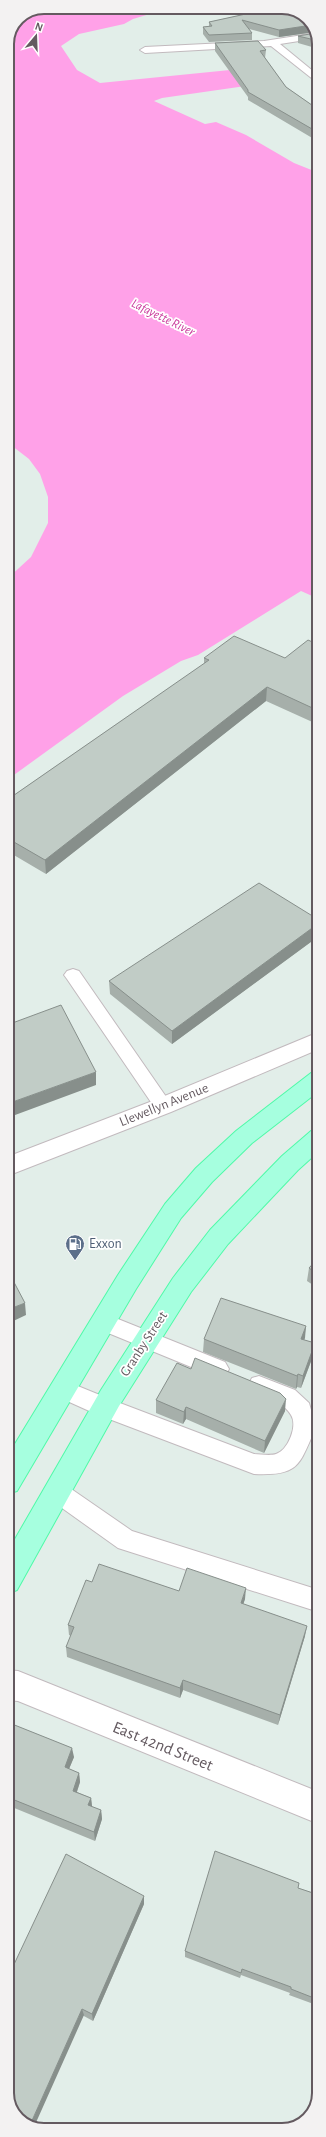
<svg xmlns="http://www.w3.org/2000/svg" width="326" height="2137" font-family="'Alegreya Sans',sans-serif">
<rect width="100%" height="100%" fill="#e2eee9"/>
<path fill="#ffa1e8" d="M44,7H194L183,10H163L133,19L124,24L79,34L61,46L77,70L100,83L230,70L280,81L162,98L154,101L205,124L216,122L246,135L294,163L319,173V599L301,591L198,655L181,661L123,696L7,780V579L31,557L48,523V497L40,474L29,459L7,442V44L18,18Z"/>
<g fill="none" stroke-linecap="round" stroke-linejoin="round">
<g stroke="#c2babe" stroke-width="2">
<path id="service" d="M73,969L79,971L169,1101L172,1106L169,1111L163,1113L157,1111L67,979L64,975L67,971Z
M103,1313L225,1362L229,1369L225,1376L218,1378L96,1328L93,1322L96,1316Z
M259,1376L295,1390L309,1403L316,1427C299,1465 300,1476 254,1474L96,1414L56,1396L52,1389L56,1382L63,1380L112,1400L254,1454C260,1454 270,1456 276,1454C288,1450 298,1426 291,1415C284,1402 264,1397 252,1392L248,1385L252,1378Z
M56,1481L64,1484L132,1531L319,1590V1612L118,1548L48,1498L45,1491L48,1484Z"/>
</g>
<g stroke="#c2babe" stroke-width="2">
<path id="minor" d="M316,33L318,38L280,44L319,76V84L271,46L145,53L140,50L145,47L264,41Z
M7,1670L18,1671L319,1792V1824L18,1701L7,1700Z"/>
</g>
<g stroke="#c2babe" stroke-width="2">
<path id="tertiary" d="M319,1032V1049L171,1112L7,1176V1157L155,1100Z"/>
</g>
<g stroke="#4ffaa8" stroke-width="2">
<path id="primary" d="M319,1071V1091L252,1143L212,1182L181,1218L136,1289L17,1491L7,1494V1457L118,1275L165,1204L196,1168L236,1131L311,1073Z
M319,1128V1151L298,1170L228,1244L191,1292L119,1406L17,1590L7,1594V1553L101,1390L173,1278L210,1230L282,1156L311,1131Z"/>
</g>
<use href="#service" fill="#fff" fill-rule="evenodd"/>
<use href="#minor" fill="#fff" fill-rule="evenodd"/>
<use href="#tertiary" fill="#fff" fill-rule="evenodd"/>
<use href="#primary" fill="#a6ffdf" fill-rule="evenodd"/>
</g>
<path fill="#a6afaa" d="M278,7L308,18L315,32L279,37L249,29L252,33V40L209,42L203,34V27L209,26V22Z
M298,36L319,39V49L298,43Z
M215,43L266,50L265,58L286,87L319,110V142L248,100V97L215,51Z
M319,645V725L266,701L46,874L7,851V800L204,664V658H285Z
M319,920V936L172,1044L110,994L109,981Z
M319,1257V1289L307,1281L309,1268Z
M306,1326L304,1340L315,1343L313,1356L301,1388L297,1387L296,1389L203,1352L204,1339Z
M156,1400L285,1411L264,1453L186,1419L183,1424L156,1413Z
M92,1582L245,1599L243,1604L305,1636L278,1725L183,1690L180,1698L67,1657L66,1647L71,1636L69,1635L68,1625Z
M7,1722L74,1757L69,1769L79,1773L80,1782L77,1792L91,1798L92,1807L101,1810L102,1819L95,1841L7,1805Z
M298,1888L319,1895V2006L289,1995L290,1993L241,1975L240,1978L185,1957V1951Z
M144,1896V1904L93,2021L9,1975Z"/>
<path fill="#878f8b" d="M312,25L315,32L279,37V30Z
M267,687L266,701L46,874L45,860Z
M319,923V936L172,1044V1031Z
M96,1072V1085L7,1118V1104Z
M25,1303L26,1315L7,1324V1310Z
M306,1326L305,1338L300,1351L301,1339Z
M315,1343L313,1356L301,1388L303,1376Z
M298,1374L297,1387L296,1389L297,1376Z
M286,1399L285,1411L264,1453L265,1441Z
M186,1407V1419L183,1424L184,1412Z
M246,1588L245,1599L240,1614L241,1603Z
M307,1626L305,1636L278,1725L280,1715Z
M183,1680V1690L180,1698V1688Z
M72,1748L74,1757L66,1776L65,1767Z
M79,1773L80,1782L74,1800L73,1791Z
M91,1798L92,1806L89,1814L88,1805Z
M101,1810L102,1819L95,1841L94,1832Z
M144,1896V1904L93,2021L92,2014Z
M82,2009L84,2015L34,2127L30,2125Z"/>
<path fill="#c1ccc6" stroke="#878f8b" d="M278,7H287L308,18L312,25L279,30L242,20L252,33L209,35L203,27L212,26L209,22Z
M316,33L319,39V41L298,36Z
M258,41L266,50L260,51L286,87L319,110V133L248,92V90L215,43Z
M234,636L285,658L308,640L319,645V711L267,687L45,860L7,838V800L209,660L204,658Z
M259,883L319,920V923L172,1031L109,981Z
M61,1005L96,1072L7,1104V1025Z
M319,1257V1275L309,1268Z
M7,1269L25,1303L7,1310Z
M221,1298L306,1326L301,1339L315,1343L303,1376L298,1374L297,1376L204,1339Z
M195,1358L280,1393L286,1399L265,1441L186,1407L184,1412L156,1400L177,1363L191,1369Z
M99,1564L179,1591L187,1568L246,1588L241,1603L307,1626L280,1715L183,1680L180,1688L66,1647L74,1627L68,1625L86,1580L92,1582Z
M7,1722L72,1748L65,1767L79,1773L73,1791L91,1798L88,1805L101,1810L94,1832L7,1797Z
M215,1851L299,1883L298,1888L319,1895V2000L291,1989V1987L242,1969L241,1973L185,1951Z
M66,1854L144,1896L92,2014L82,2009L30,2125L18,2119L7,2098V1974L9,1975Z"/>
<defs>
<g id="fuel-pin" transform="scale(1)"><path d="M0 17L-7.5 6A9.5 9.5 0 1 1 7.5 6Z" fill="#5c6f8a" stroke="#fff"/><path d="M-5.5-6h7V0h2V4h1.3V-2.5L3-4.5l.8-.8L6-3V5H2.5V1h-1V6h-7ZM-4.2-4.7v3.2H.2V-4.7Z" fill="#fff"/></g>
</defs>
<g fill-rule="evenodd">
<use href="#fuel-pin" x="75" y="1244"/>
</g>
<g text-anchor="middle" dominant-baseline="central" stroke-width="3.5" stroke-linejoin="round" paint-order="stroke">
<g font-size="13" font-style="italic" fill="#ca3c9d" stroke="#fff">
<text transform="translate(163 318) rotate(26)">Lafayette River</text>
</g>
<g font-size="14" fill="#645a60" stroke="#fff">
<text transform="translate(164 1105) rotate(-22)">Llewellyn Avenue</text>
<text transform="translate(144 1344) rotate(-57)">Granby Street</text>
</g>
<g font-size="14" fill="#4e5e75" stroke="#fff" text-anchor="start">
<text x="89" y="1244">Exxon</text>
</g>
<g font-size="17" fill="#645a60" stroke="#fff">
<text transform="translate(163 1746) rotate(22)">East 42nd Street</text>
</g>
</g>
<path d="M0 0H326V2137H0ZM44 14H282A30 30 0 0 1 312 44V2093A30 30 0 0 1 282 2123H44A30 30 0 0 1 14 2093V44A30 30 0 0 1 44 14Z" fill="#f3f2f2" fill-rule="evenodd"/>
<path fill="none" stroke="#645a60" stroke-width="2" d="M44 14H282A30 30 0 0 1 312 44V2093A30 30 0 0 1 282 2123H44A30 30 0 0 1 14 2093V44A30 30 0 0 1 44 14Z"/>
<g transform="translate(36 36) rotate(19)" stroke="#ffffff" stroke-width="3" paint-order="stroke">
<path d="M0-3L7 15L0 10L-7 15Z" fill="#645a60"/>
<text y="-6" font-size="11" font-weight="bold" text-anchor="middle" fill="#645a60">N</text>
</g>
</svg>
